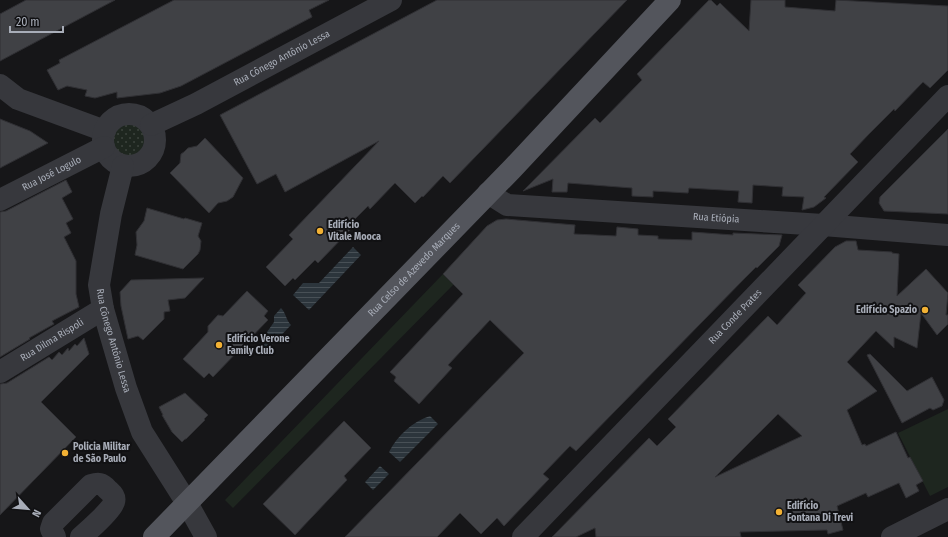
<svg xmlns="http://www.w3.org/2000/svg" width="948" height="537" font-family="'Fira Sans Condensed',sans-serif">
<defs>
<pattern id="grass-dots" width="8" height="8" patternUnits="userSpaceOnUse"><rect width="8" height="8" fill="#1e261f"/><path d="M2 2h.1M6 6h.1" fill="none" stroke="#3c433d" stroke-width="1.8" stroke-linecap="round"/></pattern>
<pattern id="water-rules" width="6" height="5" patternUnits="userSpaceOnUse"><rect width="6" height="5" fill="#2c353c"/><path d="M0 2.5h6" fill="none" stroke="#485056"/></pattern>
</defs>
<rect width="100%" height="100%" fill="#161618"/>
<path fill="url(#grass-dots)" d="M113 140a16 16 0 1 1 32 0a16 16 0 1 1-32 0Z"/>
<path fill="#1e261f" d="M443,274L454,284L233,508L225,500Z
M948,409V487L930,496L898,433Z"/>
<path fill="url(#water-rules)" d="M353,247L361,255L309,310L293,295L303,283H319Z
M281,308C286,313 286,320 291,325L265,352L261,347L265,340V335L274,322V316Z
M430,416L438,424L400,462L389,452C398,435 412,422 430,416Z
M380,466L389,474L373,490L365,482Z"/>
<path fill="#404145" stroke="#303034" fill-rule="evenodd" d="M26,0H115L0,61V14Z
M174,0H329L309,10L312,17L181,86L160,93L117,98V92L95,98L85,96L87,90L67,86L58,90L47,70L60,63L59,60Z
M437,0H627L450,183L443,176L423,197L422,196L415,203L395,183L370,209L368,206L349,225L352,228L318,263L315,260L295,280L293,278L285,286L266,267L293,239L289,235L379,141L285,192L276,174L257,184L220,115Z
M709,0H711L717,6L720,3L749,31L751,0H785V7L835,11L836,0L948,6V70L930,88L923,82L895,111L894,109L870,133L850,154L858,162L824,197L826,198L814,207L802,210L804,197L782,196L783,187L753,185L752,203L738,202L739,191L689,188L688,193L653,191V197L632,196V188L568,183L567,192H552L553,179L523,191L595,118L600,123L642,80L637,74Z
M0,119L30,131L48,143L0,168Z
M948,129V214L884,211L879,203L880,197Z
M205,138L243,178L233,197L227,201L218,203L209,213L170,173L180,163L181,154L184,152L188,148L197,146Z
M66,180L72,192L62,198L73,219L66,223L71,233L64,237L76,261V294L79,307L52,321L54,324L29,338L30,339L0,357V212L6,211Z
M147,208L184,219L185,218L202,223L198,236L201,241L200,250L198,254L183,269L135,255L137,245L136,232L144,221Z
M506,219L575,225L574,234L616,236L617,227L638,229V235L658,236V239L692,240V232L733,235V233L782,235L779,246L757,268L756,267L746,277L576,451L570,446L543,474L549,479L504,526L497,518L481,534L460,513L437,537H345L524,353L490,320L448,365L452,368L419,404L394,381L396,377L390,372L463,294L443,274L487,226L497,220Z
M846,241H856L858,250L892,252V253L899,254L897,296L926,269L948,293L946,315H948V324L937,335L921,313L917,348L894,337V348L876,331L847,362L877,391L847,410L862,445L865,444L866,446L896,432L908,458L910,457L923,481L916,485L919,491L906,498L899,483L868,497L866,493L837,506L843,530L828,534L827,530L740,532L741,537H596L595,528L576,537H552L649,438L657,446L676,427L668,419L768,316L777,325L806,293L798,285L835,247ZM778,414L802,436L715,477Z
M204,278L185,298L168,300L170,311L164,312V319L143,340L138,336L128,339L121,306L120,292L131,280Z
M247,291L268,311L264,316L268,320L213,377L209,373L204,378L183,359L208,332V326L218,315L223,316Z
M84,338L89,354L41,402L76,437L0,515V384L7,383L49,357L52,360L59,352L62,355L68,348L69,351L75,344L77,346Z
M870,354L907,391L932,377L944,400L942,406L933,410L930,408L902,423L867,355Z
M185,393L208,415L204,419L205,420L186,439H185L182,442L172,432L162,415H163L159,407Z
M344,421L371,448L344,476L347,480L295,535L263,504Z"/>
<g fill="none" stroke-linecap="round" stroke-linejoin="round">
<g stroke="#37383d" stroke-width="22">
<path d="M0,85L18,99L105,131"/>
<circle cx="129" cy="140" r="26"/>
<path id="s1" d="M151,125L196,104L391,0"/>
<path id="s2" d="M123,166L111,214L99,285L103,309L126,388L142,432L187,503L206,537"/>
<path id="s3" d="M488,193L507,205L823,225L948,235"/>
<path id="s4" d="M0,200L104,147"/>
<path id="s5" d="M0,372L103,309"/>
<path d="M55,537L51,529L53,523L91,485C98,483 102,483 107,489C111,493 116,496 114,502C113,509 88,531 81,537"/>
<path id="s6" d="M523,537L948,96"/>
<path d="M892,537L948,509"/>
</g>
<path stroke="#53555c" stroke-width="22" id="s7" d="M154,537L512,169L670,0"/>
</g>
<g fill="#f2b134" stroke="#111113" stroke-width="1.5">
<circle cx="320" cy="231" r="4"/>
<circle cx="925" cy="310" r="4"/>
<circle cx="219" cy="345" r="4"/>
<circle cx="65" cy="453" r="4"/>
<circle cx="779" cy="512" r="4"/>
</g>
<g text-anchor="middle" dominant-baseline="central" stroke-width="4" stroke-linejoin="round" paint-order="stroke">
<g font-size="10" fill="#a8adb8" stroke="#111113">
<text stroke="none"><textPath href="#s1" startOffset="147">Rua Cônego Antônio Lessa</textPath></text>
<text stroke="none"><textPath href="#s4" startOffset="58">Rua José Logulo</textPath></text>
<text stroke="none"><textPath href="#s3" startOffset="232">Rua Etiópia</textPath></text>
<text stroke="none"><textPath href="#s7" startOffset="373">Rua Celso de Azevedo Marques</textPath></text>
<text stroke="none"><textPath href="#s6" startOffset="306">Rua Conde Prates</textPath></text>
<text stroke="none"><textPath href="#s5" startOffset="61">Rua Dilma Rispoli</textPath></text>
<text stroke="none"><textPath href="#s2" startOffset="179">Rua Cônego Antônio Lessa</textPath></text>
</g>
<g font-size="10" font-weight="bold" fill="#a8adb8" stroke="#111113" text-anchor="start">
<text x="328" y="225">Edifício<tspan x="328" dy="12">Vitale Mooca</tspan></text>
<text x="917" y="310" text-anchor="end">Edifício Spazio</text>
<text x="227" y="339">Edifício Verone<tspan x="227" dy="12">Family Club</tspan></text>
<text x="73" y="447">Policia Militar<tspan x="73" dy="12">de São Paulo</tspan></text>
<text x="787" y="506">Edifício<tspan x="787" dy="12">Fontana Di Trevi</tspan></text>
</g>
</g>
<g transform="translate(28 509) rotate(117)" stroke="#111113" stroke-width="3" paint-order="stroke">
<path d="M0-3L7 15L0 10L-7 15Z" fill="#a8adb8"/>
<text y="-6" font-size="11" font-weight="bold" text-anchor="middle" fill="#a8adb8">N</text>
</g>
<path d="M10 26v6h53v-6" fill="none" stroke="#a8adb8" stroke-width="2"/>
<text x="16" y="26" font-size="12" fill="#a8adb8" stroke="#111113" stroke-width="3" paint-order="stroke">20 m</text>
</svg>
